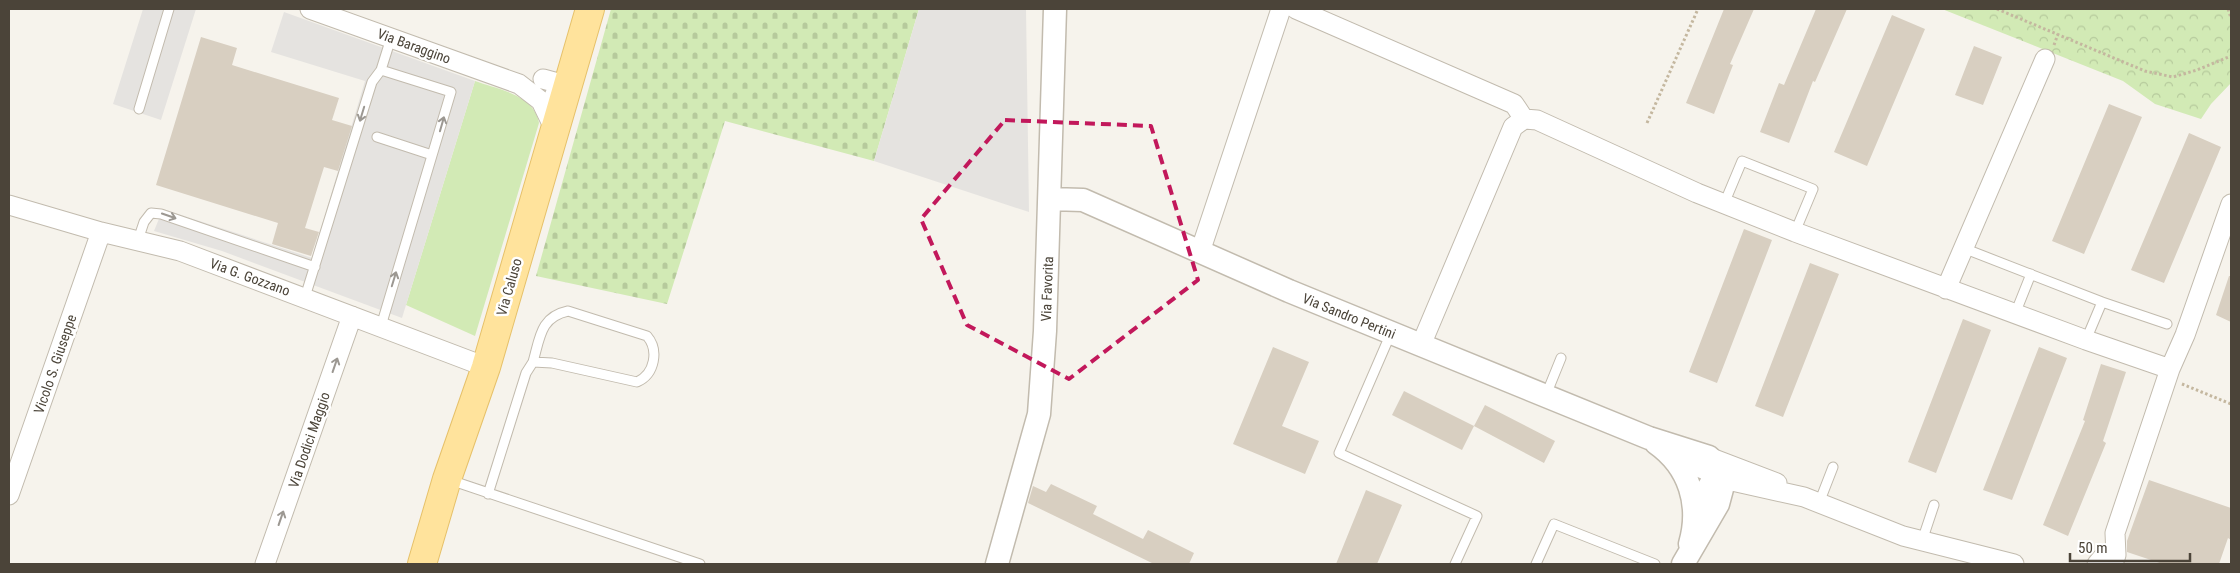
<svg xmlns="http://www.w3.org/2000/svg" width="2240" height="573" font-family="'Roboto Condensed',sans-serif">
<defs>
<pattern id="cemetery-stones" width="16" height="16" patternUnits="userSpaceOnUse" patternTransform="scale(1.25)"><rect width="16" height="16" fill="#d2eab5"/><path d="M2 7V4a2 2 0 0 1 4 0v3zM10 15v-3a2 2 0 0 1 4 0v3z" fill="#b6ca9c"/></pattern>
<pattern id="park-crowns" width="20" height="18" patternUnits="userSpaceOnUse" patternTransform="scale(1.25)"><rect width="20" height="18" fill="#d2eab5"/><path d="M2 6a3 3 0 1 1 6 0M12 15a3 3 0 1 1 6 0" fill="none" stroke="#b6ca9c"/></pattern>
</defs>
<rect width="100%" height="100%" fill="#f6f3ec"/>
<path fill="#d2eab5" d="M475,81C497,89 535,95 539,123L475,336L406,305Z"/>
<path fill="url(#cemetery-stones)" d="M611,9H919L874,161L725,121L667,304L536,276Z"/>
<path fill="url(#park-crowns)" d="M1942,9H2231V83L2211,104L2201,119L2155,104L2123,81Z"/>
<path fill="#e5e3e0" d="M143,9H196L161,120L113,104Z
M919,9H1026L1029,212L874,161Z
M284,12L475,81L402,318L222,251L154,231L163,209L312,258L365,81L271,52Z"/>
<path fill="#d8cfc1" d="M1724,9H1754L1730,64L1733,65L1714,114L1686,103Z
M1816,9H1847L1815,82L1813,81L1789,143L1760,132L1779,83L1784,85Z
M1892,15L1925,29L1867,166L1834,152Z
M201,37L237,48L232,65L339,98L332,120L352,126L338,171L324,167L305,228L319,232L311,256L272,244L278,223L156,185Z
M1974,46L2002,57L1983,105L1955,95Z
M2109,104L2142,117L2084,254L2052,241Z
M2189,133L2221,147L2164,283L2131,270Z
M1744,229L1772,240L1717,383L1689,372Z
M1810,263L1839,274L1783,417L1755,406Z
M2229,276H2231V322L2216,315Z
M1963,319L1991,330L1936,473L1908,462Z
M1273,347L1309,362L1282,426L1319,441L1305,474L1233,444Z
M2039,347L2067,358L2012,500L1983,490Z
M2101,364L2126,372L2103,441L2106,443L2068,536L2043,525L2085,421L2083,420Z
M1404,391L1474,426L1462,450L1392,415Z
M1485,405L1555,441L1544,463L1474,426Z
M2149,480L2231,508V540L2228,538L2219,564H2163L2127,552V541Z
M1051,484L1097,506L1093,514L1143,539L1148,530L1194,553L1189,564H1154L1028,503L1033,486L1046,492Z
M1366,490L1402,505L1377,564H1336Z"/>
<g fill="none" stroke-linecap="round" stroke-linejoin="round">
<g stroke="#c2bbae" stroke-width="11">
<path id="service" d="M139,109L169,9
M377,137L432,155
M1724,204L1742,161L1813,189L1795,232
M138,240L144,222L151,213L161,214L315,267
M1963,248L2102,302L2167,324
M305,297L372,82L381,70L391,38
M2015,314L2031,274
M381,326L451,92L381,70
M1391,333L1339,453L1477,516L1455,564
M2086,340L2102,302
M1546,395L1561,358
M450,480L700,564
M488,494L526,373L533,362L552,363L637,382C655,374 659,350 647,336L568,311C540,317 540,338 533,362
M1819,503L1833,467
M1922,541L1934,505
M1536,564L1554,524L1655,564"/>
</g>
<g stroke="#c2bbae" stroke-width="21">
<path id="minor" d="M310,9L519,84L541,101L555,130
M1296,9L1514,104L1524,119L1537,120L1697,193L1795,232L2086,340L2170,369
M543,79L554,82L565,91L555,94
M9,205L101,232L180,251L486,367
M1200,252L1281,9
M1946,289L2045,59
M1421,345L1513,127L1524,119
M1674,457L1732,481L1804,497L1903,536L2014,564
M1709,457L1777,483
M9,495L101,232
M1694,515C1706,494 1702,486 1724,469
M265,564L352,316
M2097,564L2102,558
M2113,564L2116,555L2115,533L2170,369L2185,335L2231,204"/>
</g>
<g stroke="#c2bbae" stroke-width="25">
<path id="tertiary" d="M1050,199L1083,200L1289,291L1421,345L1649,438L1709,457L1718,467L1722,479V489L1718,504L1683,564
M1656,443C1690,467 1701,505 1690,544
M997,564L1039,414L1045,331L1055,9"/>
</g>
<g stroke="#e6c16a" stroke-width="30">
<path id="primary" d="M422,564L447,479L486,367L590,9"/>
</g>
<path stroke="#c4b79f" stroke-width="3" stroke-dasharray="2.5 2.5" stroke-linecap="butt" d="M1997,9L2145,71L2173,77L2197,70L2231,56
M2228,9L2231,18
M2054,45L2058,34
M1647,123L1698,9
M2182,384L2231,404"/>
<use href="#service" stroke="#fff" stroke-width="9"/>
<use href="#minor" stroke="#fff" stroke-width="19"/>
<use href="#tertiary" stroke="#fff" stroke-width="22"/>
<use href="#primary" stroke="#ffe39c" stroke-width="28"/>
</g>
<defs><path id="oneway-shaft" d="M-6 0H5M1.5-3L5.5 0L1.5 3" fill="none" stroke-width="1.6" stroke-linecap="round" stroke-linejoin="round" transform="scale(1.25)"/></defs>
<g stroke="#9c9892">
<use href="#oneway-shaft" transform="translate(362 114) rotate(107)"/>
<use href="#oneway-shaft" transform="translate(442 124) rotate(-74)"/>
<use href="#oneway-shaft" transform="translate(169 216) rotate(19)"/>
<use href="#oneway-shaft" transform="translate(394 279) rotate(-73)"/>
<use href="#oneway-shaft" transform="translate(335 365) rotate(-71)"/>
<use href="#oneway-shaft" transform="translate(281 518) rotate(-71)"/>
</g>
<path fill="none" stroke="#c2185b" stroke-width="4" stroke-dasharray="10 6" stroke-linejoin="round" d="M1005,120L1151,126L1198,280L1069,379L967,325L921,219Z"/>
<g text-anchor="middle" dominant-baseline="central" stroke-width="5" stroke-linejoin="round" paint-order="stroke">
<g font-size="14" fill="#4b4439" stroke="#fff">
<text transform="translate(414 46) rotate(20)">Via Baraggino</text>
<text transform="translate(250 277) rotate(20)">Via G. Gozzano</text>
<text transform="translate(509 287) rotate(-74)">Via Caluso</text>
<text transform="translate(1047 289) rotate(-88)">Via Favorita</text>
<text transform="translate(1349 316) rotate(22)">Via Sandro Pertini</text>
<text transform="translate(55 364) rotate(-71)">Vicolo S. Giuseppe</text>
<text transform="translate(309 440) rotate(-71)">Via Dodici Maggio</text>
</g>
</g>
<rect width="2240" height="573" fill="none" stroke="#4b4439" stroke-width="20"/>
<path d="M2070 553v8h120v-8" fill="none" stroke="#4b4439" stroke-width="2.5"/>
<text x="2078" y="553" font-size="15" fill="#4b4439" stroke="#ffffff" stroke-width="4" paint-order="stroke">50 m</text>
</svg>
